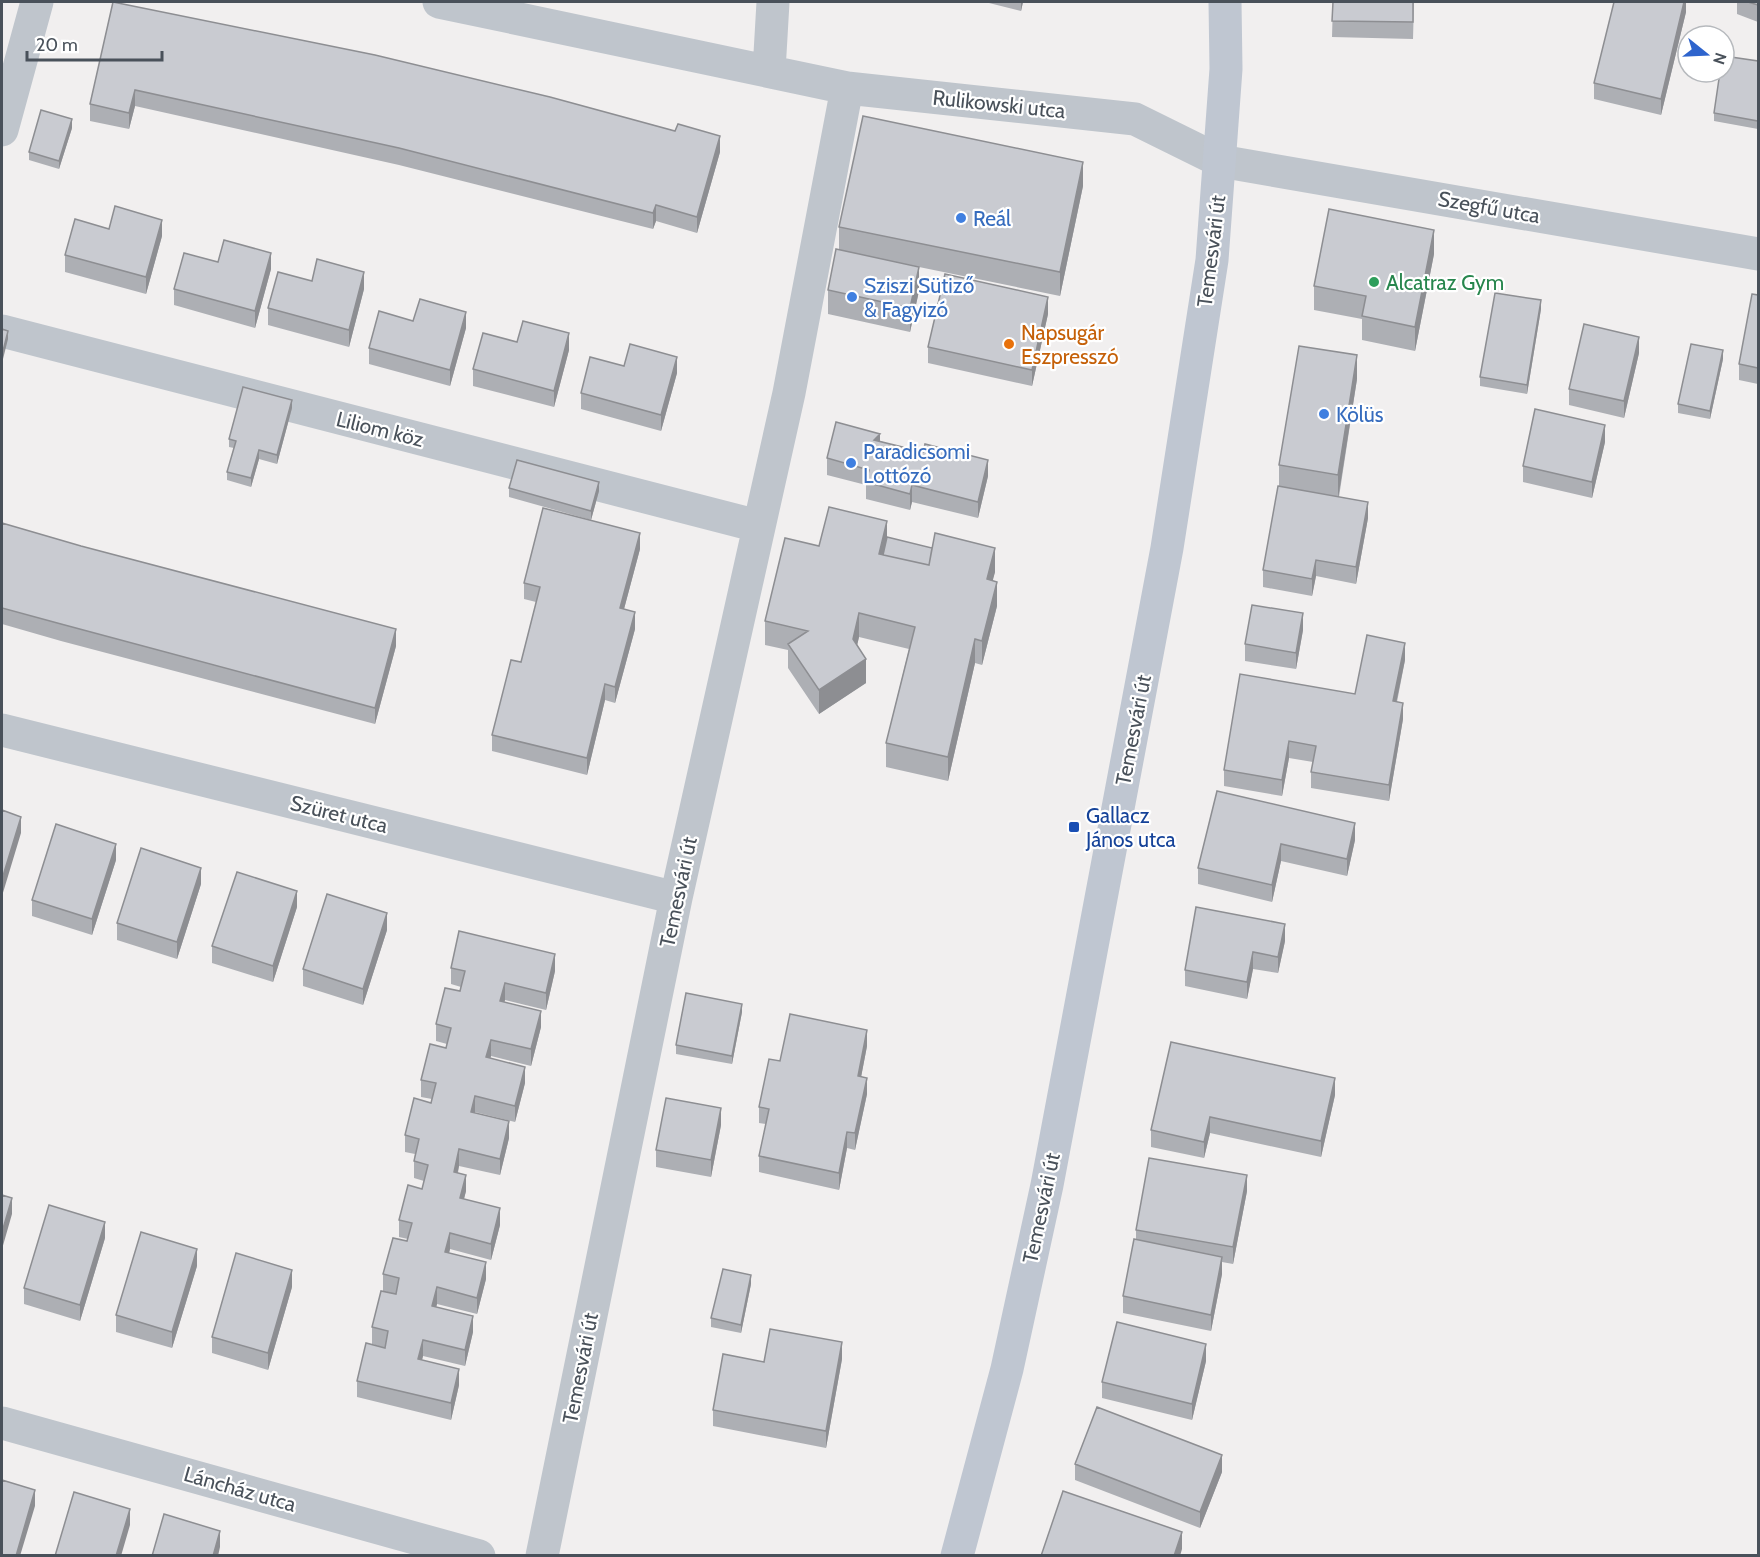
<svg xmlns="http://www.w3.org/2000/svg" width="1760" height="1557" font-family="Cabin,sans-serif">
<rect width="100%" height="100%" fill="#f1efef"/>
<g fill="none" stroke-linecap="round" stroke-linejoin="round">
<path stroke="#bfc5cc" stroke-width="33" d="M439,2L847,88L1135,119L1220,161L1758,254
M769,71L773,2
M2,130L37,2
M2,331L758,526
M2,730L676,898
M2,1423L479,1556
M542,1556L676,898L789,393L847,88"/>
<path stroke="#bfc6d1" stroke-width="33" d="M957,1556L1007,1369L1047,1185L1167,548L1212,260L1226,69L1225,2"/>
</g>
<path fill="#adafb4" d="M113,2L720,152L697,233L656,221L653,229L399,165L135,106L129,129L90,121V104Z
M985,2H1023L1021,11Z
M1333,2H1414L1413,39L1332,37Z
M1686,2V12L1661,115L1594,99V83Z
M1737,2H1758V22L1737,14Z
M1758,61V129L1714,121V113Z
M72,128L59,169L29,160V152Z
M1083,186L1060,296L919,267V291L910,332L828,314V290L839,250V227Z
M162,236L146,294L65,272V255Z
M1434,254L1415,351L1362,340V319L1314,310V286Z
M218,262L271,269L255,328L174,305V289Z
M364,289L349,347L268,325V308Z
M1758,295V384L1739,380V364Z
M1541,309L1527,394L1480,386V377Z
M1048,314L1032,386L928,363V347Z
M413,321L466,328L450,386L369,364V348Z
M517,342L569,350L554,407L473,386V369Z
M1639,353L1624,418L1569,405V389Z
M1723,359L1710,419L1678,413V404Z
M624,366L677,373L661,431L581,409V393Z
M1357,379L1339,497L1368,518L1356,584L1316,576L1312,596L1263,587V570L1279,486V465Z
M292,408L277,464L259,459L251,487L227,480V472L234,448L229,447V439Z
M880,441L988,476L978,518L912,502L910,510L866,499V485L827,475V458Z
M1605,442L1592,498L1523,482V466Z
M509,488L599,491L591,520L509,497Z
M2,523L396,646L375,724L61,641L2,624Z
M887,537L995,572L992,581L997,606L982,665L975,663L948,781L886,767V743L909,649L859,637L857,645L866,683L819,714L788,668V650L765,645V621L819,546Z
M640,549L624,609L635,629L615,703L605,700L587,775L492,751V735L521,662L536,602L524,599V583Z
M1303,630L1296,669L1245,661V644Z
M1405,660L1397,702L1403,719L1389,801L1311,788V772L1313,762L1289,758L1282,796L1224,786V770L1355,694Z
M1217,791L1355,840L1347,876L1281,861L1272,902L1198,884V868Z
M116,860L92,935L32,916V900Z
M201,884L177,959L117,940V923Z
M297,907L273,982L212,963V946Z
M387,930L363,1005L303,986V969Z
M1285,941L1278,973L1253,969L1247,999L1185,986V970Z
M451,968L555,971L546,1010L505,1000L504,1002L541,1027L531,1066L491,1056L490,1058L525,1083L515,1122L475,1112V1113L509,1138L500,1175L459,1166L458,1173L466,1191L464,1199L500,1225L491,1260L450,1249L449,1253L486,1279L477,1314L437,1304L436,1307L473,1332L465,1366L423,1356L422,1360L459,1385L451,1420L357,1397V1381L385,1348L372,1344V1327L396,1294L383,1291V1274L407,1241L408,1239L399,1237V1220L422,1189L424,1181L414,1178V1161L415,1154L405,1152V1135L431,1103L432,1099L421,1097V1080L446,1048L447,1044L436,1041V1024L460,991L461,987L451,984Z
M742,1012L732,1064L676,1054V1045Z
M1171,1042L1335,1095L1321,1157L1210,1133L1204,1158L1151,1147V1130Z
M867,1046L861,1077L867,1094L855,1150L847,1148L839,1190L759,1172V1156L766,1124L759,1123V1107L780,1061Z
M721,1125L711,1177L656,1167V1150Z
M1247,1191L1233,1264L1222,1262V1274L1211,1331L1123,1313V1296L1136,1239V1230Z
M105,1238L80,1321L24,1304V1288Z
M197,1266L172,1348L116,1332V1315Z
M751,1284L741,1333L711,1327V1318Z
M292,1287L268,1370L212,1353V1337Z
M842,1359L826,1448L713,1426V1410Z
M1206,1361L1192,1420L1102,1398V1382Z
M1075,1464L1222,1472L1200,1528L1075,1480Z"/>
<path fill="#8d8e92" d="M1021,2H1023L1021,11Z
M1684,2H1686V12L1661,115V99Z
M135,90V106L129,129V113Z
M72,119V128L59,169V161Z
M720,136V152L697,233V217Z
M1083,162V186L1060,296V272Z
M656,205V221L653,229V213Z
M162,220V236L146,294V277Z
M1434,230V254L1415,351V327Z
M271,253V269L255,328V311Z
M919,267V291L910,332V308Z
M364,272V289L349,347V330Z
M1048,297V314L1032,386V370Z
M1541,300V309L1527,394V385Z
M466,312V328L450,386V370Z
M8,331V339L2,363V355Z
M569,333V350L554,407V391Z
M1639,337V353L1624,418V401Z
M1723,350V359L1710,419V411Z
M1357,355V379L1338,499V475Z
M677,357V373L661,431V415Z
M292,400V408L277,464V455Z
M1605,425V442L1592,498V482Z
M880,434V450L874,440Z
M259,450V459L251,487V478Z
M988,460V476L978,518V502Z
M599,482V491L591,520V511Z
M912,485V502L910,510V494Z
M1368,502V518L1356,584V567Z
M887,521V545L881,570L879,554Z
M640,533V549L620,624V608Z
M995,548V572L987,603V579Z
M1316,560V576L1312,596V579Z
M997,582V606L982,665V641Z
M635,612V629L615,703V687Z
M859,613V637L853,663V639Z
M1303,613V630L1296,669V653Z
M396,629V646L375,724V708Z
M975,639V663L948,781V757Z
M1405,643V660L1393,718V701Z
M866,659V683L819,714V690Z
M605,684V700L587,775V758Z
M1403,703V719L1389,801V785Z
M1289,741V758L1282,796V780Z
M21,817V833L2,896V879Z
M1355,823V840L1347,876V859Z
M116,844V860L92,935V919Z
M1281,844V861L1272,902V885Z
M201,868V884L177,959V942Z
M297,891V907L273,982V966Z
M387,913V930L363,1005V989Z
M1285,924V941L1278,973V957Z
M1253,952V969L1247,999V982Z
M555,954V971L546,1010V993Z
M505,983V1000L500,1018V1001Z
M742,1004V1012L732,1064V1056Z
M541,1011V1027L531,1066V1049Z
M867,1030V1046L858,1093V1076Z
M491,1040V1056L486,1074V1057Z
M525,1067V1083L515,1122V1106Z
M867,1078V1094L855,1150V1133Z
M1335,1078V1095L1321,1157V1141Z
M475,1096V1112L471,1129V1112Z
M721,1108V1125L711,1177V1160Z
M1210,1117V1133L1204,1158V1142Z
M509,1121V1138L500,1175V1159Z
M847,1132V1148L839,1190V1173Z
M459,1149V1166L454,1188V1172Z
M466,1175V1191L460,1214V1198Z
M1247,1175V1191L1233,1264V1247Z
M12,1198V1214L2,1249V1232Z
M500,1208V1225L491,1260V1244Z
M105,1222V1238L80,1321V1305Z
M450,1233V1249L445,1268V1252Z
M197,1249V1266L172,1348V1332Z
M1222,1257V1274L1211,1331V1315Z
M486,1262V1279L477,1314V1298Z
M292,1270V1287L268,1370V1353Z
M751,1275V1284L741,1333V1325Z
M437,1287V1304L432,1322V1306Z
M473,1316V1332L465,1366V1350Z
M423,1340V1356L418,1375V1359Z
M842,1342V1359L826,1448V1431Z
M1206,1344V1361L1192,1420V1404Z
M459,1369V1385L451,1420V1403Z
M1222,1455V1472L1200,1528V1512Z
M35,1490V1506L20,1556H16Z
M130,1509V1525L121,1556H116Z
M220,1531V1547L218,1556H213Z
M1182,1532V1549L1180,1556H1174Z"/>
<path fill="#c9cbd1" stroke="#8d8e92" stroke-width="1.5" d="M113,2L375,55L550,97L675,131L678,124L720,136L697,217L656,205L653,213L399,148L135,90L129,113L90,104Z
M1333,2H1413V22L1332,21Z
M1614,2H1684L1661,99L1594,83Z
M1748,2H1758V5Z
M1724,56L1758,61V121L1714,113L1720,72H1724Z
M41,110L72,119L59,161L29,152Z
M863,116L1083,162L1060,272L839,227Z
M115,206L162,220L146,277L65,255L75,219L109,229Z
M1329,209L1434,230L1415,327L1362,316L1366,296L1314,286Z
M224,240L271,253L255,311L174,289L184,253L218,262Z
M836,249L919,267L910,308L828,290Z
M317,259L364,272L349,330L268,308L278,272L312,281Z
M945,274L1048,297L1032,370L928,347Z
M1495,293L1541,300L1527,385L1480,377Z
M1752,294L1758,295V368L1739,364Z
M420,299L466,312L450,370L369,348L379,311L413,321Z
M523,321L569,333L554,391L473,369L483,333L517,342Z
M1584,324L1639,337L1624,401L1569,389Z
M2,329L8,331L2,355Z
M630,344L677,357L661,415L581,393L590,357L624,366Z
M1691,344L1723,350L1710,411L1678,404Z
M1299,346L1357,355L1338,475L1279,465Z
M243,387L292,400L277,455L259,450L251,478L227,472L236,441L229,439Z
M1535,409L1605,425L1592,482L1523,466Z
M836,422L880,434L874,440L923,452L925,444L988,460L978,502L912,485L910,494L866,482L869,470L827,458Z
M517,460L599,482L591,511L509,488Z
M1278,486L1368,502L1356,567L1316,560L1312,579L1263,570Z
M829,507L887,521L879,554L929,565L935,533L995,548L987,579L997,582L982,641L975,639L948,757L886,743L915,627L859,613L853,639L866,659L819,690L788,644L808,631L765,621L785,538L819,546Z
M543,508L640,533L620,608L635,612L615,687L605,684L587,758L492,735L511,660L521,662L540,587L524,583Z
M2,523L81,546L396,629L375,708L61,624L2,608Z
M887,537L932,548L929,565L883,555Z
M1252,605L1303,613L1296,653L1245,644Z
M1367,635L1405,643L1393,701L1403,703L1389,785L1311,772L1316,746L1289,741L1282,780L1224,770L1240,674L1355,694Z
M1217,791L1355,823L1347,859L1281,844L1272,885L1198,868Z
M2,810L21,817L2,879Z
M56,824L116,844L92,919L32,900Z
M141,848L201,868L177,942L117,923Z
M237,872L297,891L273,966L212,946Z
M327,894L387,913L363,989L303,969Z
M1196,907L1285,924L1278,957L1253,952L1247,982L1185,970Z
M459,931L555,954L546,993L505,983L500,1001L541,1011L531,1049L491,1040L486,1057L525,1067L515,1106L475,1096L471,1112L509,1121L500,1159L459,1149L454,1172L466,1175L460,1198L500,1208L491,1244L450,1233L445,1252L486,1262L477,1298L437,1287L432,1306L473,1316L465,1350L423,1340L418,1359L459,1369L451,1403L357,1381L366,1343L385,1348L388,1331L372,1327L381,1291L396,1294L399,1278L383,1274L393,1238L407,1241L412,1223L399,1220L408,1185L422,1189L428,1165L414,1161L419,1139L405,1135L414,1098L431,1103L436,1083L421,1080L430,1044L446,1048L451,1028L436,1024L445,988L460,991L465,971L451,968Z
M686,993L742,1004L732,1056L676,1045Z
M790,1014L867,1030L858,1076L867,1078L855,1133L847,1132L839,1173L759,1156L769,1109L759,1107L769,1059L780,1061Z
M1171,1042L1335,1078L1321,1141L1210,1117L1204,1142L1151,1130Z
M666,1098L721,1108L711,1160L656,1150Z
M1149,1158L1247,1175L1233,1247L1136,1230Z
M2,1195L12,1198L2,1232Z
M49,1205L105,1222L80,1305L24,1288Z
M141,1232L197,1249L172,1332L116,1315Z
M1134,1239L1222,1257L1211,1315L1123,1296Z
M236,1253L292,1270L268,1353L212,1337Z
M723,1269L751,1275L741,1325L711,1318Z
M1117,1322L1206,1344L1192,1404L1102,1382Z
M770,1329L842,1342L826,1431L713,1410L723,1354L764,1362Z
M1097,1407L1222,1455L1200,1512L1075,1464Z
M2,1480L35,1490L16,1556H2Z
M1063,1491L1182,1532L1174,1556H1041Z
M74,1492L130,1509L116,1556H55Z
M164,1514L220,1531L213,1556H152Z"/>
<g fill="#3f7fe0" stroke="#fff" stroke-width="2">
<circle cx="961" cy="218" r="6"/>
<circle cx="852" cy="297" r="6"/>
<circle cx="1324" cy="414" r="6"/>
<circle cx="851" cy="463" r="6"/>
</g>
<circle fill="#2e9e5b" stroke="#fff" stroke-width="2" cx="1374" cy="282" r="6"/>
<circle fill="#e8710a" stroke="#fff" stroke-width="2" cx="1009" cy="344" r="6"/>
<rect fill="#1a4fb4" stroke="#fff" stroke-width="2" x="1068" y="821" width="12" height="12" rx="3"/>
<g text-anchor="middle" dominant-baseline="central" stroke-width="4.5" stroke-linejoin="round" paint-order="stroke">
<g font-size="21" fill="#49515a" stroke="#fff">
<text transform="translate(999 104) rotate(6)">Rulikowski utca</text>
<text transform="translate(1489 207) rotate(10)">Szegfű utca</text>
<text transform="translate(1211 251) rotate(-83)">Temesvári út</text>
<text transform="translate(380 429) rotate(14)">Liliom köz</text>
<text transform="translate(1133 730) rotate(-79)">Temesvári út</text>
<text transform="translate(339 814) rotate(14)">Szüret utca</text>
<text transform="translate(678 892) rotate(-78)">Temesvári út</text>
<text transform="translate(1041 1208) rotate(-78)">Temesvári út</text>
<text transform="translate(580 1368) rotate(-79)">Temesvári út</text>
<text transform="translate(240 1489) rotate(16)">Láncház utca</text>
</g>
<g font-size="21" fill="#366cbe" stroke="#fff" text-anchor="start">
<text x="973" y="218">Reál</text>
<text x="864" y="285">Sziszi Sütiző<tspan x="864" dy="24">&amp; Fagyizó</tspan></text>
<text x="1336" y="414">Kölüs</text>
<text x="863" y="451">Paradicsomi<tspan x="863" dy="24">Lottózó</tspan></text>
</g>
<g font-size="21" fill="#27864d" stroke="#fff" text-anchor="start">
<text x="1386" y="282">Alcatraz Gym</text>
</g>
<g font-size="21" fill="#c56008" stroke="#fff" text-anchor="start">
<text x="1021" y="332">Napsugár<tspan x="1021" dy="24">Eszpresszó</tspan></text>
</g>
<g font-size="21" fill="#164399" stroke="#fff" text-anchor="start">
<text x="1086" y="815">Gallacz<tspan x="1086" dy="24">János utca</tspan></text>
</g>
</g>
<rect width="1760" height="1557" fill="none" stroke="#49515a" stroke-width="6"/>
<g transform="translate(1706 54) rotate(108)"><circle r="28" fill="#ffffff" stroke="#b6b9bd" stroke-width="1.5"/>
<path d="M0-4.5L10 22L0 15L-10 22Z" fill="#2e64cd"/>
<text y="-9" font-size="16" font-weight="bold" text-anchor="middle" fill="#49515a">N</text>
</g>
<path d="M27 51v9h135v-9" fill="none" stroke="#49515a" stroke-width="3"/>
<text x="36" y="51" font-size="18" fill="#49515a" stroke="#ffffff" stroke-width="4.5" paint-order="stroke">20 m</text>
</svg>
